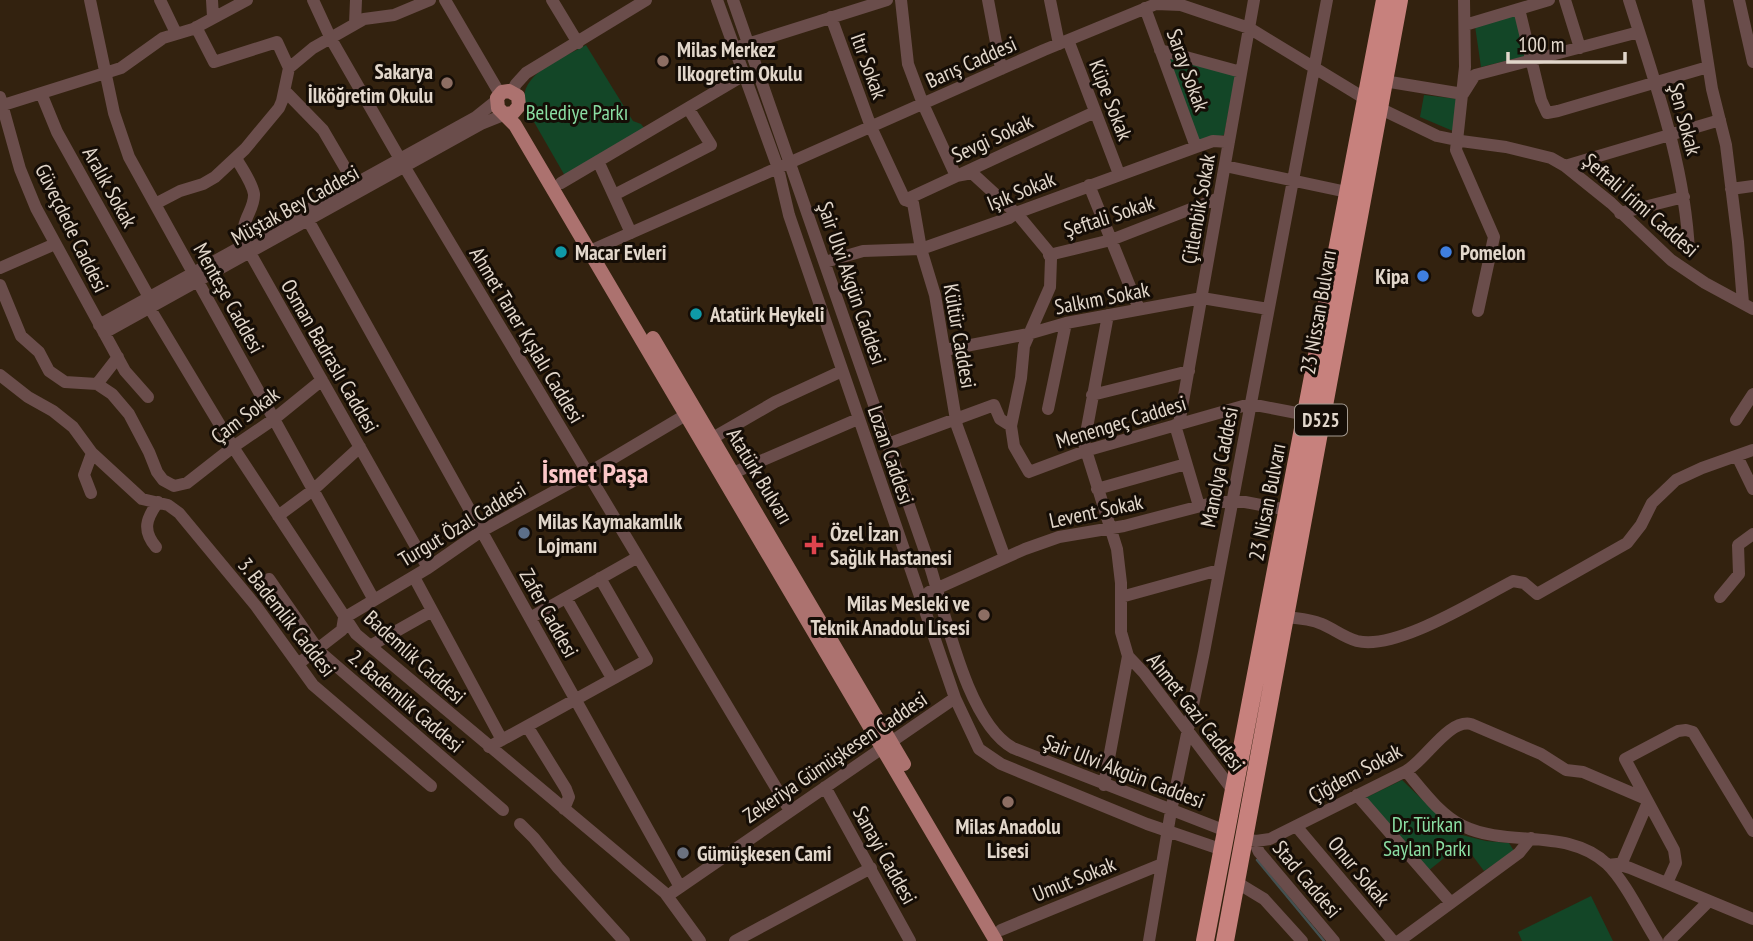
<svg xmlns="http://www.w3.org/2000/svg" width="1753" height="941" font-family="'PT Sans Narrow',sans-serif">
<rect width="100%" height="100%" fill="#33220f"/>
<path fill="#134627" d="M1515,14L1526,56L1481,67L1475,26Z
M586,45L633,121L641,124L645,129L565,176L526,108C514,75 563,58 586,45Z
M1168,58L1236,74L1224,135L1199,142Z
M1424,95L1458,99L1453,131L1420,117Z
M1402,780L1458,834L1486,841L1509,843L1514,851L1484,871L1463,843L1428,871L1365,798Z
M1591,896L1613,941H1522L1518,932Z"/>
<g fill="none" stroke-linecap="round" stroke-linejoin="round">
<path stroke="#445151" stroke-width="2.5" d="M1257,860L1324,941"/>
<path stroke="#6a4d4b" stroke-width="12" d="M90,0L114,113L129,157L374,600
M160,0L176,33
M212,0L213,17
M313,0L331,39L404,166L790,811
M445,0L500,94
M552,0L578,43
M717,0L778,168L789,215L955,698L979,749L1001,764L1147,824L1223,850
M733,0L928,560C945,610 966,722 1013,748L1226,831
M901,0L908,64L923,104L956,176L972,173L1019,216L1048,251L1051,259L1050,287L1024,346L1021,378L1011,426L1014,446L1029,472L1085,451L1250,404L1307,415
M988,0L1001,69
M1050,0L1059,44
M1464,0L1465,67L1456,150L1494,237L1478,311
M1565,0L1580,48
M1629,0C1655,83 1685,165 1689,252
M1698,0L1712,89L1726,145L1738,242L1743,303
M1739,0L1753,62
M1145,8L1196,147
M1519,9L1541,100L1547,113L1558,111L1708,67
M831,17L871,127L905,200L913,203L921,249L935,295L957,426L1005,558
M355,24L356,0
M1465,25L1549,0
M196,27L214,62L277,42L289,68
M1068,40L1119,174
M741,46L887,0
M1160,50L1241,72
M1384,81L1463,94L1475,75L1639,32
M285,91L323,130L354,183
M512,91L516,84L526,73L646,0
M41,93L57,132L149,297
M0,97L20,169L36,208L125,371L148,397
M0,106L121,68L163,38L193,29L247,0
M1379,108L1437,136L1461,141L1506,147L1551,158L1565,166L1611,203L1671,260L1705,283L1753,309
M236,158C242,169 252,182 254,194C255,211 238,221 245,244L428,568
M598,161L631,233
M1225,166L1347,192
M1565,166L1720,120
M561,183L744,75
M1089,185L1139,309
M1731,189L1753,186
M614,195L711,145L688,108
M905,200L1095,112
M155,204L180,191L203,184L215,177L245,149L279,108L282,101L289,68L313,48L364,19L394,15L430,0
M303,211L680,887
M1620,213L1684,197
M590,251L1044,50L1156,4L1181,5L1249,28L1364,98
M1049,255L1111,240L1219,198
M825,262L863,251L921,249L1009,218L1016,213L1196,147L1213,141L1229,142
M0,268L55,244
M0,285L21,336L39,352L49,371L65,382L97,384L112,394L129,414L149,452L157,472L163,480L174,486L187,483L233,447L274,419L322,380
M149,307L235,450L356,634L665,893L700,941
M99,325L476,117L496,101
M104,333L481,124L506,114
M945,350L1028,334L1066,323L1202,298L1268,309
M0,375L28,397L53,411L73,427L92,453L142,499L168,505L179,513L256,606L313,685L431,786
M97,384L118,357
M1092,395L1189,371
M1048,409L1066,323
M1736,420L1753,394
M1179,424L1254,0
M1175,425L1199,506
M704,443L775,402L842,371
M888,444L994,405L1000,419L1011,426
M1737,456L1753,489
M733,473L858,419
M1097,489L1186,464
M91,493L84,475L92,453
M278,516L313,490L360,447
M156,547C142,530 146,519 158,502
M414,577L502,740
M269,579L319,651L503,810
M929,592L1025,549L1059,537L1124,526L1216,502H1245L1288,510
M1121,597L1219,570
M1720,597L1739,574L1738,545L1753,534
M566,598L612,678
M1285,617C1297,618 1311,619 1322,624C1334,629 1343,637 1357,641C1396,651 1476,600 1513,581L1524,583L1537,594L1627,543L1641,525L1652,503L1676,480L1702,468L1753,450
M530,618L638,557
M370,646L432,611
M1128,656L1144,673L1234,792
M298,664L342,630L344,618L428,568L480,532L588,473L694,410
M527,726L566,789L569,797L564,809
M489,747L647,660L600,578
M1406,771C1422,790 1440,815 1463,826C1508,848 1568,827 1607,864C1625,881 1643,919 1657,941
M1104,785L1128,656L1121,632V583L1117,549L1084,444L1108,315
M825,787L910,941
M1357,795L1451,903
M520,824L534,838L558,868L624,941
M1296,826L1393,941
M1243,839L1256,841L1270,839L1406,771C1426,760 1448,719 1471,724L1541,754L1566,770L1583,772L1646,799
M1254,841L1259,852L1334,941
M1608,865L1617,864L1630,868L1753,919
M1621,865L1648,802
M1236,882L1264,899L1302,941
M1667,883L1676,863L1674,850L1625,759L1678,731L1686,730L1693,732L1753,831
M673,892L955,698
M1001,930L1162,864
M735,941L871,868
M1149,941L1171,811L1204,652L1327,0
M1399,941L1519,853L1531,838
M1669,941L1709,901"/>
<path stroke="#ac726f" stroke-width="14" d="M506,114L513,113L519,106L518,96L509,91L502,92L497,98L498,108L515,125L996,941
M653,338L904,764"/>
<path stroke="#c7817d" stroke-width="18" d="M1205,941L1385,0
M1225,941L1399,0"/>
</g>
<g fill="#8d6e63" stroke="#150d06" stroke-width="2.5">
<circle cx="663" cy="61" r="7"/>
<circle cx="447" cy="83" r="7"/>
<circle cx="984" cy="615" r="7"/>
<circle cx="1008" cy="802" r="7"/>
</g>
<g fill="#0f9aa8" stroke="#150d06" stroke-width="2.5">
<circle cx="561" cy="252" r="7"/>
<circle cx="696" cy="314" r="7"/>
</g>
<g fill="#3f7fe0" stroke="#150d06" stroke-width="2.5">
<circle cx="1446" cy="252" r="7"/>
<circle cx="1423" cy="276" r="7"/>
</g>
<circle fill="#5c6f8a" stroke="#150d06" stroke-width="2.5" cx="524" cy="533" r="7"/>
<path fill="#e0444e" stroke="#150d06" stroke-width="2.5" d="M810.5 534.5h7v7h7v7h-7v7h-7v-7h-7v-7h7z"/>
<circle fill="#6b7280" stroke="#150d06" stroke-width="2.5" cx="683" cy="853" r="7"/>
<g text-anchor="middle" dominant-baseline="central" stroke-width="6" stroke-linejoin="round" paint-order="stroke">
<rect fill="#150d06" stroke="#a49a90" stroke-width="2" x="1295" y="404.5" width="52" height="31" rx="5"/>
<g font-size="19" font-weight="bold" fill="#e2d7cb">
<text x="1321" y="420">D525</text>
</g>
<g font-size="21" font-weight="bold" fill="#e2d7cb" stroke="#150d06" text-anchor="start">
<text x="677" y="49">Milas Merkez<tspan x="677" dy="24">Ilkogretim Okulu</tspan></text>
<text x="433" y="71" text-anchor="end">Sakarya<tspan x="433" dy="24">İlköğretim Okulu</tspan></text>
<text x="575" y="252">Macar Evleri</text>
<text x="1460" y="252">Pomelon</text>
<text x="1409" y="276" text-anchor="end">Kipa</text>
<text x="710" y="314">Atatürk Heykeli</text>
<text x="538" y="521">Milas Kaymakamlık<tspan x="538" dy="24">Lojmanı</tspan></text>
<text x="830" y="533">Özel İzan<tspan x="830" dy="24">Sağlık Hastanesi</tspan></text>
<text x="970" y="603" text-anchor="end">Milas Mesleki ve<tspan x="970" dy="24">Teknik Anadolu Lisesi</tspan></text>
<text x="1008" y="826" text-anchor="middle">Milas Anadolu<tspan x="1008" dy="24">Lisesi</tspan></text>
<text x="697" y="853">Gümüşkesen Cami</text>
</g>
<g font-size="21" fill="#e2d7cb" stroke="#150d06">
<text transform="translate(971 62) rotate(-24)">Barış Caddesi</text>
<text transform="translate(869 66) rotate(70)">Itır Sokak</text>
<text transform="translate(1188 70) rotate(70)">Saray Sokak</text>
<text transform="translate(1111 100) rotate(69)">Küpe Sokak</text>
<text transform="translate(1685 119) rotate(75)">Şen Sokak</text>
<text transform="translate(992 138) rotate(-25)">Sevgi Sokak</text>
<text transform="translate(110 187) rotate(61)">Aralık Sokak</text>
<text transform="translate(1021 191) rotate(-22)">Işık Sokak</text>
<text transform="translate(295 205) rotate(-29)">Müştak Bey Caddesi</text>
<text transform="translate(1641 205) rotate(41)">Şeftali İrimi Caddesi</text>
<text transform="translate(1198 209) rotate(-80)">Çitlenbik Sokak</text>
<text transform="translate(1109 216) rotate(-18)">Şeftali Sokak</text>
<text transform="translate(72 228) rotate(64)">Güveçdede Caddesi</text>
<text transform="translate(852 283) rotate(71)">Şair Ulvi Akgün Caddesi</text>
<text transform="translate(229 298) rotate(61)">Menteşe Caddesi</text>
<text transform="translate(1102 298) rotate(-11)">Salkım Sokak</text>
<text transform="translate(1318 312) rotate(-80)">23 Nissan Bulvarı</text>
<text transform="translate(527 335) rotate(59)">Ahmet Taner Kışlalı Caddesi</text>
<text transform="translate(960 336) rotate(80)">Kültür Caddesi</text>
<text transform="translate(330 356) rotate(60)">Osman Badraslı Caddesi</text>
<text transform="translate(245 415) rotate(-37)">Çam Sokak</text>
<text transform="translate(1121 422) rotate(-17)">Menengeç Caddesi</text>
<text transform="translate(891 455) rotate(71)">Lozan Caddesi</text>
<text transform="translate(1219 467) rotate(-79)">Manolya Caddesi</text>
<text transform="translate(760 476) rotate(59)">Atatürk Bulvarı</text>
<text transform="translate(1267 502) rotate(-79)">23 Nisan Bulvarı</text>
<text transform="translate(1096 511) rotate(-12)">Levent Sokak</text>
<text transform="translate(462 524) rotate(-31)">Turgut Özal Caddesi</text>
<text transform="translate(549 613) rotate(61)">Zafer Caddesi</text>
<text transform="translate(287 617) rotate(52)">3. Bademlik Caddesi</text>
<text transform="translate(415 657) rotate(42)">Bademlik Caddesi</text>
<text transform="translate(406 701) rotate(41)">2. Bademlik Caddesi</text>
<text transform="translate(1196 712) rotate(52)">Ahmet Gazi Caddesi</text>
<text transform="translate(835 757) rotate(-34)">Zekeriya Gümüşkesen Caddesi</text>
<text transform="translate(1124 771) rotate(21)">Şair Ulvi Akgün Caddesi</text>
<text transform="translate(1355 773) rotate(-28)">Çiğdem Sokak</text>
<text transform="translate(885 855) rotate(61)">Sanayi Caddesi</text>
<text transform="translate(1359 871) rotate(50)">Onur Sokak</text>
<text transform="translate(1074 879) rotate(-22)">Umut Sokak</text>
<text transform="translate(1307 879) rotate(50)">Stad Caddesi</text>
</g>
<g font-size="21" fill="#8adea3" stroke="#150d06">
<text x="577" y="112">Belediye Parkı</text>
<text x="1427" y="824">Dr. Türkan<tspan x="1427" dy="24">Saylan Parkı</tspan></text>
</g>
<g font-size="28" font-weight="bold" fill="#fbc7c8" stroke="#150d06">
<text x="595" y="472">İsmet Paşa</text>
</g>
</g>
<path d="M1508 52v10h117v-10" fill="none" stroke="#e2d7cb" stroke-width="3.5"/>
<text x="1518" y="52" font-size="21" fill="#e2d7cb" stroke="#150d06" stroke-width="5" paint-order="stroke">100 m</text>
</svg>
